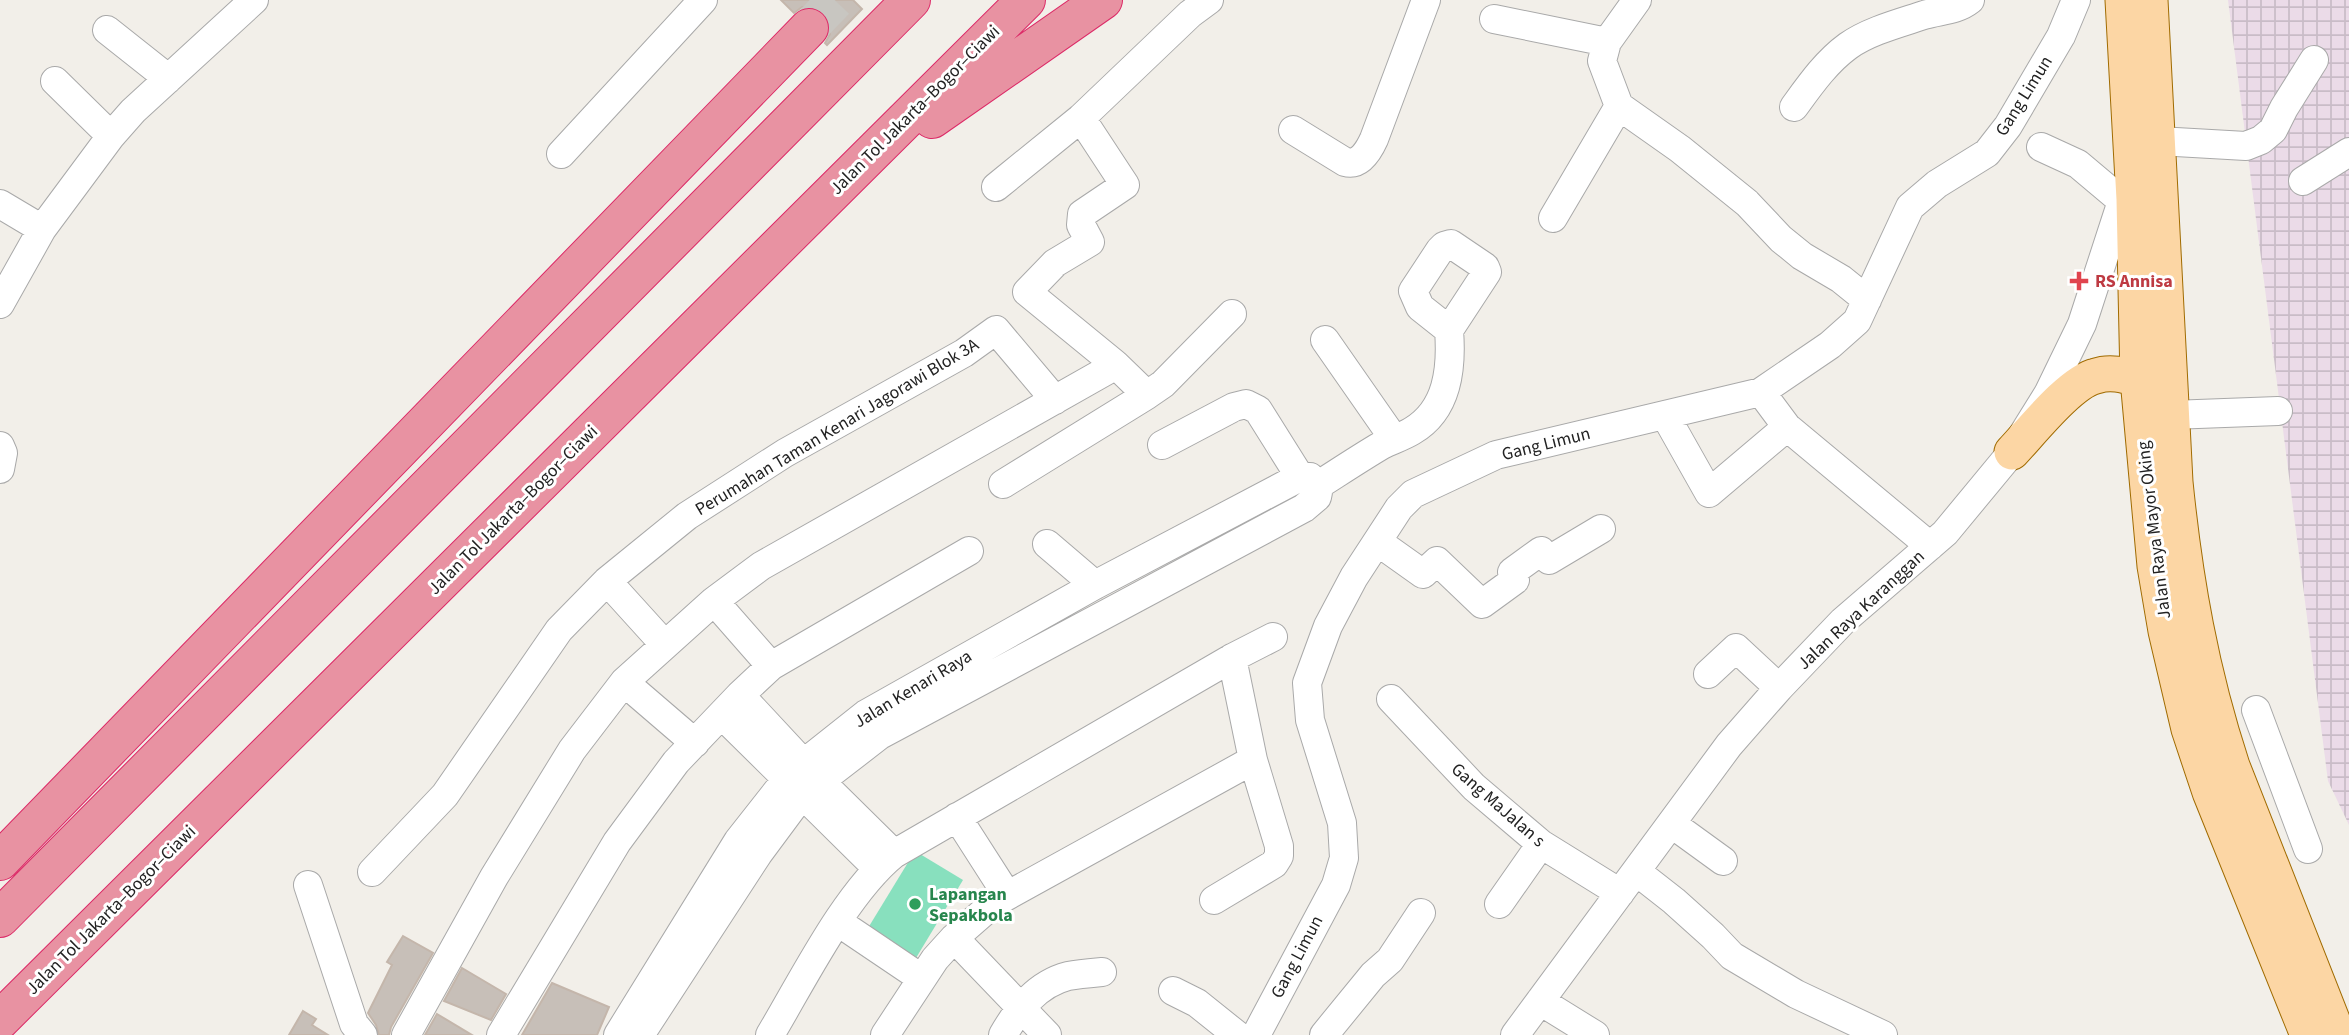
<svg xmlns="http://www.w3.org/2000/svg" width="2349" height="1035" font-family="'Source Sans 3',sans-serif">
<defs>
<pattern id="industrial-grid" width="8" height="8" patternUnits="userSpaceOnUse" patternTransform="scale(1.75)"><rect width="8" height="8" fill="#ebdbe8"/><path d="M0 4h8M4 0v8" fill="none" stroke="#c9bcc7"/></pattern>
</defs>
<rect width="100%" height="100%" fill="#f2efe9"/>
<path fill="url(#industrial-grid)" d="M2228,0H2349V825L2328,781Z"/>
<path fill="#88e0be" d="M915,851L963,880L916,958L868,928Z"/>
<path fill="#c7bfb8" stroke="#c4b6ab" stroke-width="2" d="M781,0H853L862,9L827,45L825,43L830,34V23L825,13L814,7H802L794,13Z
M403,936L433,953L391,1027L389,1035H379L376,1025L368,1013L392,965L387,962Z
M462,968L506,994L491,1020L444,1001Z
M552,983L609,1007L597,1035H522Z
M303,1011L316,1019L312,1025L328,1035H289Z
M437,1014L472,1035H425Z"/>
<g fill="none" stroke-linecap="round" stroke-linejoin="round">
<path stroke="#c8c6c1" stroke-width="38" stroke-dasharray="38 19" stroke-linecap="butt" d="M809,28L836,0"/>
<g stroke="#a9a9a9" stroke-width="30">
<path id="minor" d="M1637,0L1607,42L1602,61L1619,106L1680,149L1747,203L1781,239L1802,256L1841,279L1867,300
M1494,19L1607,42
M107,30L160,72L167,80
M55,81L111,136
M1794,107C1810,85 1826,62 1848,46C1869,31 1900,23 1924,15C1940,10 1956,11 1970,0
M1081,118L1125,185L1082,214L1081,225L1090,242L1055,263L1027,292L1115,364L1147,395L1163,384L1232,314
M1293,130L1345,162C1360,166 1369,150 1374,139L1426,0
M2158,141L2246,146L2261,140L2273,130L2284,108L2314,60
M2041,147L2078,164L2122,201
M561,154L703,0
M2303,181L2349,152
M996,187L1081,118L1190,14L1209,0
M0,204L42,229
M1553,218L1619,106
M1451,244L1485,267L1487,272L1449,330L1420,307L1413,291L1440,250L1444,246Z
M0,304L42,229L111,136L133,111L254,0
M1325,340L1394,439
M1761,392L1787,427L1930,546
M1665,415L1709,493L1787,427
M2171,415L2278,411
M1162,445L1234,407L1246,404L1258,410L1300,477
M0,446L3,453L0,469
M1003,484L1147,395
M1317,486C1339,472 1360,458 1382,445C1392,440 1402,437 1412,431C1448,410 1452,368 1449,330
M1378,542L1423,574L1437,561L1482,604L1515,580L1512,572L1541,551L1549,560L1601,529
M1047,544L1095,585
M607,581L665,645
M714,601L771,666
M1708,674L1736,648L1779,688
M624,682L695,743
M740,695L820,781L894,854
M1391,699L1474,787L1541,844L1620,893
M2256,710L2308,849
M722,715L877,868
M957,817L1007,895
M1672,824L1723,861
M372,872L445,795L559,630L607,581L687,516L785,453L964,353L996,330L1055,400
M1637,872L1674,901L1713,936L1732,956L1796,994L1883,1035
M308,885L354,1024L363,1035
M1214,900L1274,864L1279,856V846L1253,760L1232,658
M1499,904L1541,844
M838,922L921,978
M954,938L1047,1035
M1173,991L1197,1003L1237,1035
M1540,1001L1595,1035
M406,1035L494,877L572,750L624,682L714,601L761,566L1111,368
M501,1035L617,842L676,762L740,695L771,666L969,551
M618,1035L738,841L786,780L803,764L866,714L1095,585L1300,477H1310L1317,486L1318,492L1317,497L1304,508L880,735L801,796L758,854L640,1035
M770,1035C803,980 845,894 894,854L1232,658L1273,637
M885,1035L935,959L954,938L994,903L1253,760
M1003,1035C1018,1009 1037,984 1068,976C1079,974 1091,973 1102,972
M1256,1035L1336,885L1344,858L1342,823L1310,720L1307,683L1328,626L1354,577L1399,508L1413,494L1496,455L1761,392L1830,345L1857,321L1910,207L1937,184L1987,153L2008,126L2061,36L2076,0
M1324,1035L1373,975L1390,960L1421,913
M1515,1035L1729,745L1779,688L1843,621L1945,533L2012,452L2048,394L2082,324L2122,201L2134,199"/>
</g>
<g stroke="#a06b00" stroke-width="37">
<path id="major" d="M2123,0L2134,199L2138,379L2155,566L2166,631L2189,729L2210,792L2308,1035
M2150,0L2175,482C2185,581 2201,672 2232,766L2338,1035
M2012,452C2031,432 2070,382 2096,376C2110,371 2124,375 2138,379"/>
</g>
<g stroke="#dc2a67" stroke-width="40">
<path id="highway" d="M932,119L1103,0
M0,861L809,28
M0,918L911,0
M0,1020L1026,0"/>
</g>
<use href="#minor" stroke="#fff" stroke-width="28"/>
<use href="#major" stroke="#fcd6a4" stroke-width="35"/>
<use href="#highway" stroke="#e892a2" stroke-width="38"/>
</g>
<path fill="#e0444e" stroke="#fff" stroke-width="2.5" d="M2075.5 270.5h7v7h7v7h-7v7h-7v-7h-7v-7h7z"/>
<circle fill="#2e9e5b" stroke="#fff" stroke-width="2.5" cx="915" cy="904" r="7"/>
<g text-anchor="middle" dominant-baseline="central" stroke-width="6" stroke-linejoin="round" paint-order="stroke">
<g font-size="18" fill="#222" stroke="#fff">
<text transform="translate(2024 96) rotate(-58)">Gang Limun</text>
<text transform="translate(915 110) rotate(-45)">Jalan Tol Jakarta–Bogor–Ciawi</text>
<text transform="translate(837 427) rotate(-31)">Perumahan Taman Kenari Jagorawi Blok 3A</text>
<text transform="translate(1546 444) rotate(-14)">Gang Limun</text>
<text transform="translate(513 510) rotate(-45)">Jalan Tol Jakarta–Bogor–Ciawi</text>
<text transform="translate(2154 530) rotate(-97)">Jalan Raya Mayor Oking</text>
<text transform="translate(1861 610) rotate(-43)">Jalan Raya Karanggan</text>
<text transform="translate(913 689) rotate(-31)">Jalan Kenari Raya</text>
<text transform="translate(1498 805) rotate(41)">Gang MaJalan s</text>
<text transform="translate(111 910) rotate(-45)">Jalan Tol Jakarta–Bogor–Ciawi</text>
<text transform="translate(1297 957) rotate(-62)">Gang Limun</text>
</g>
<g font-size="18" font-weight="bold" fill="#be3a42" stroke="#fff" text-anchor="start">
<text x="2095" y="281">RS Annisa</text>
</g>
<g font-size="18" font-weight="bold" fill="#27864d" stroke="#fff" text-anchor="start">
<text x="929" y="894">Lapangan<tspan x="929" dy="21">Sepakbola</tspan></text>
</g>
</g>
</svg>
